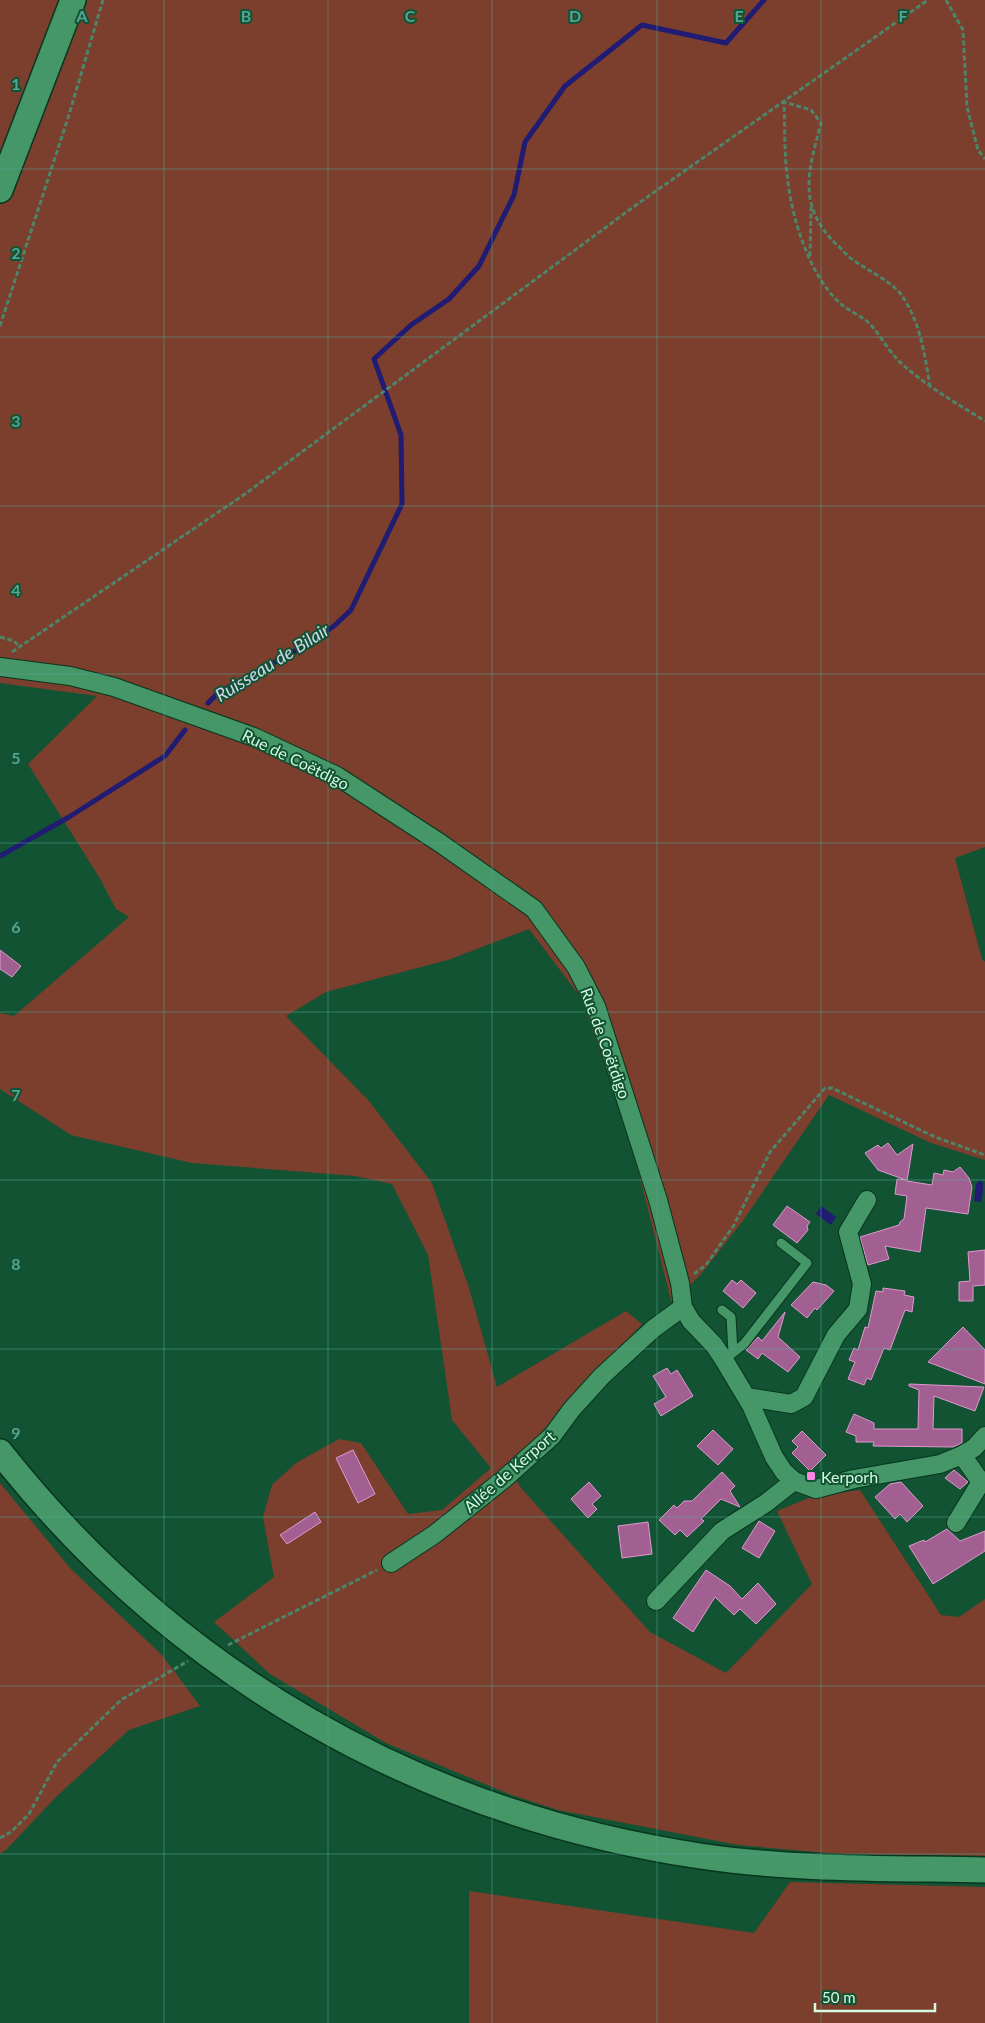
<svg xmlns="http://www.w3.org/2000/svg" width="985" height="2023" font-family="Lato,sans-serif">
<rect width="100%" height="100%" fill="#115332"/>
<path fill="#7c3e2d" d="M0,0H985V847L955,858L982,959L985,962V1160L931,1143L829,1095L742,1222L701,1274L672,1304L634,1154L582,999L529,929L448,960L326,992L286,1016L369,1101L432,1183L469,1288L497,1387L626,1311L642,1324L508,1468L522,1489L650,1632L726,1673L812,1584L777,1511L811,1497L860,1490L941,1615L959,1617L985,1599V1860H907L738,1845L558,1810L509,1794L386,1743L270,1674L214,1622L274,1577L263,1517L272,1485L296,1463L339,1439L361,1443L408,1514L442,1510L491,1468L452,1420L428,1255L392,1184L355,1176L192,1163L71,1135L0,1089V1013L14,1016L129,917L116,909L99,877L28,764L97,696L0,683Z
M0,1483L71,1569L163,1656L200,1706L129,1730L56,1797L6,1850L0,1854Z
M790,1882L985,1887V2023H469V1891L754,1933Z"/>
<path fill="#201b73" d="M979,1181H982C984,1188 983,1194 981,1202L974,1201L976,1184Z
M821,1206L836,1217L831,1225L816,1214Z"/>
<g fill="none" stroke-linecap="round" stroke-linejoin="round">
<path stroke="#201b73" stroke-width="5" d="M208,703L218,693L310,643L334,626L351,610L402,504L401,435L374,359L411,325L449,299L479,266L514,195L525,142L565,86L642,25L726,43L764,0
M0,856L69,817L165,756L185,730"/>
</g>
<path fill="#a26092" stroke="#e099ce" d="M0,950L21,966L12,977L0,969Z
M888,1143L897,1155L913,1144L907,1181L932,1185L934,1173L943,1175L944,1170L953,1172L960,1167L969,1178L972,1187L968,1214L926,1208L920,1252L885,1246L889,1259L868,1265L860,1237L899,1225L900,1222L904,1219L907,1196L895,1194L897,1179L906,1180L878,1170L865,1153L878,1145L881,1148Z
M787,1206L810,1222L807,1226L808,1230L797,1243L773,1225Z
M985,1250V1285L973,1286V1301H959V1282L970,1281L968,1252Z
M732,1280L737,1284L741,1280L756,1293L743,1308L723,1291Z
M813,1282L826,1285L834,1291L817,1310L815,1308L807,1318L791,1305Z
M883,1288L905,1291L904,1295L914,1297L912,1312L905,1310L890,1350L884,1348L871,1380L867,1378L864,1385L848,1379L855,1362L849,1360L854,1348L858,1350L865,1327L868,1328L876,1291L883,1292Z
M785,1312L778,1337L800,1357L788,1372L762,1353L758,1359L746,1350L758,1337L762,1341Z
M963,1327L985,1350V1384L928,1362Z
M667,1368L671,1374L677,1370L693,1396L661,1416L654,1404L666,1397L653,1376Z
M909,1384L984,1387L975,1411L934,1396L933,1429H962V1443L953,1447L873,1446L874,1442H856V1436L846,1432L854,1414L874,1423V1429H918L919,1390L909,1386Z
M713,1430L733,1449L718,1465L697,1446Z
M802,1431L826,1455L810,1471L792,1453L798,1447L792,1441Z
M353,1450L375,1494L358,1503L336,1458Z
M954,1470L968,1482L960,1489L945,1478Z
M722,1472L735,1486L730,1491L740,1507L721,1499L701,1519L704,1521L687,1537L680,1530L675,1535L659,1520L674,1505L677,1508L684,1501H692Z
M589,1482L601,1496L592,1504L597,1509L588,1518L571,1499Z
M901,1482L923,1506L907,1522L900,1514L895,1519L875,1497L890,1484Z
M315,1512L321,1522L287,1544L280,1535Z
M759,1521L775,1531L759,1558L742,1548Z
M648,1522L652,1554L622,1558L618,1526Z
M947,1529L960,1541L985,1531V1551L933,1584L909,1546L924,1540L925,1542Z
M706,1570L730,1586L742,1599L758,1583L776,1604L756,1624L740,1609L734,1615L715,1597L693,1632L673,1618Z"/>
<g fill="none" stroke-linecap="round" stroke-linejoin="round">
<g stroke="#07361e" stroke-width="11">
<path id="service" d="M722,1310L731,1317L733,1353
M724,1360L744,1344L807,1263L781,1243"/>
</g>
<g stroke="#07361e" stroke-width="20">
<path id="minor" d="M0,667L70,676L114,687L254,737L337,776L440,843L534,909L576,967L596,1006L658,1200L680,1283L683,1307L691,1321L714,1345L724,1360L751,1405L774,1457L784,1472L794,1481L816,1489L854,1479L940,1464L962,1455L974,1448L985,1436
M747,1397L791,1404L804,1397L836,1335L858,1309L862,1284L848,1232L867,1200
M956,1523L981,1482L962,1455
M391,1563L435,1534L504,1479L552,1436L572,1409L602,1376L653,1329L683,1307
M656,1601L722,1531L766,1503L794,1481"/>
</g>
<g stroke="#07361e" stroke-width="28">
<path id="secondary" d="M0,190L73,0
M0,1452C176,1675 420,1814 700,1856C794,1870 890,1868 985,1870"/>
</g>
<path stroke="#4c8567" stroke-width="3" stroke-dasharray="5 2.5" stroke-linecap="butt" d="M946,0L963,30L967,107L978,150L985,159
M810,256L811,207
M0,326L68,118L103,0
M930,387C925,355 920,320 900,293C890,281 866,269 853,260C847,256 842,249 836,244C797,205 808,172 821,123L811,110L784,102C785,126 784,150 787,174C791,216 809,277 842,305C851,312 862,316 870,324C881,336 889,352 901,363C926,386 956,403 985,421
M0,637L14,641L20,647
M12,652L245,494L636,205L928,0
M694,1274L706,1265L734,1225L770,1152L825,1088H832L935,1137L985,1155
M228,1645L377,1570
M0,1838L11,1832L29,1814L57,1762L121,1700L188,1661"/>
<use href="#service" stroke="#459768" stroke-width="9"/>
<use href="#minor" stroke="#459768" stroke-width="18"/>
<use href="#secondary" stroke="#459768" stroke-width="25"/>
</g>
<path fill="none" stroke="#54a596" stroke-width="1" stroke-opacity="0.55" d="M164,0V2023M328,0V2023M492,0V2023M657,0V2023M821,0V2023M0,169H985M0,337H985M0,506H985M0,674H985M0,843H985M0,1012H985M0,1180H985M0,1349H985M0,1517H985M0,1686H985M0,1854H985"/>
<rect fill="#fd86e3" stroke="#115332" stroke-width="2" x="806" y="1471" width="10" height="10" rx="2.5"/>
<g text-anchor="middle" dominant-baseline="central" stroke-width="4" stroke-linejoin="round" paint-order="stroke">
<g font-size="16" fill="#d4fbe1" stroke="#115332">
<text transform="translate(296 759) rotate(26)">Rue de Coëtdigo</text>
<text transform="translate(606 1043) rotate(70)">Rue de Coëtdigo</text>
<text transform="translate(509 1471) rotate(-41)">Allée de Kerport</text>
</g>
<g font-size="16" fill="#d4fbe1" stroke="#115332" text-anchor="start">
<text x="821" y="1476">Kerporh</text>
</g>
<g font-size="18" font-style="italic" fill="#d2d7f0" stroke="#115332">
<text transform="translate(272 662) rotate(-32)">Ruisseau de Bilair</text>
</g>
</g>
<g font-size="16" text-anchor="middle" font-weight="bold" fill="#54a596" stroke="#115332" stroke-width="4" stroke-linejoin="round" paint-order="stroke">
<text x="82" y="22">A</text>
<text x="246" y="22">B</text>
<text x="410" y="22">C</text>
<text x="575" y="22">D</text>
<text x="739" y="22">E</text>
<text x="903" y="22">F</text>
<text x="16" y="90">1</text>
<text x="16" y="259">2</text>
<text x="16" y="427">3</text>
<text x="16" y="596">4</text>
<text x="16" y="764">5</text>
<text x="16" y="933">6</text>
<text x="16" y="1101">7</text>
<text x="16" y="1270">8</text>
<text x="16" y="1439">9</text>
</g>
<path d="M815 2003v8h120v-8" fill="none" stroke="#d4fbe1" stroke-width="2.5"/>
<text x="822" y="2003" font-size="15" fill="#d4fbe1" stroke="#115332" stroke-width="4" paint-order="stroke">50 m</text>
</svg>
